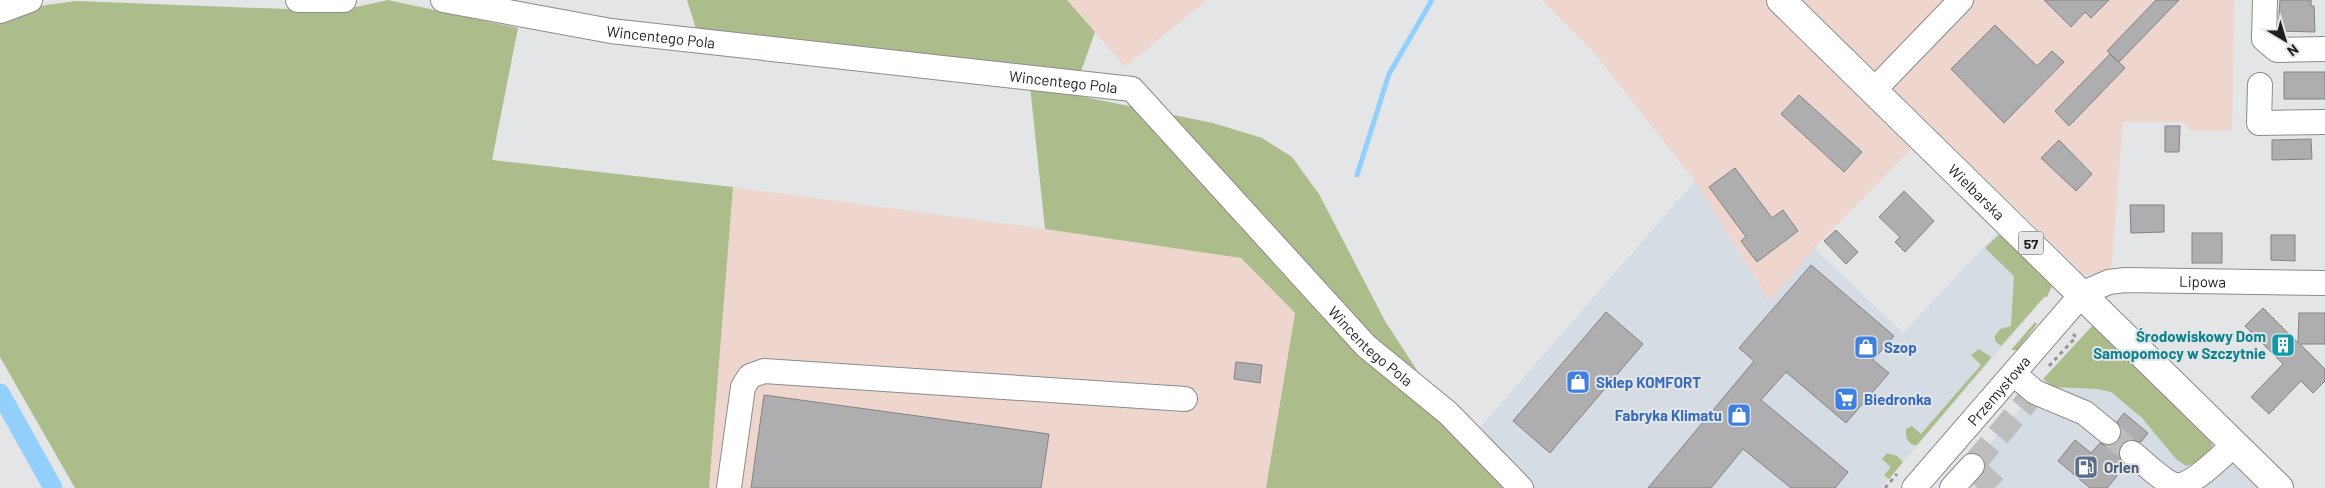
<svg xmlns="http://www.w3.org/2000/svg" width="2325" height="488" font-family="Barlow,sans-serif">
<rect width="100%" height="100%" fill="#e4e5e6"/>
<path fill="#d6dce4" d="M1695,181L1769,301L1814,248L1903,333L2001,229L2057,283L1881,488H1533L1477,431Z
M2096,324L2264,488H1950Z"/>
<path fill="#eed5ce" d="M1067,0H1207L1125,67Z
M1542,0H1765L1916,144L1814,248L1770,301L1695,181L1595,54Z
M1801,0H2234L2232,131H2191L2183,122H2123L2111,272L2085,275Z
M733,187L1045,229L1241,258L1295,313L1266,488H709Z"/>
<path fill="#acbc8a" d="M388,0L518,28L492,160L733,187L709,488H75L0,357V21L40,6L76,1L337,11Z
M687,0H1067L1095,32L1080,74L698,35Z
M1030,86L1213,123L1262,138L1292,157L1319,194L1385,321L1422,378L1510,488H1266L1295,313L1241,258L1045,229Z
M2002,232L2053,283L2047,297H2044L2001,346L1995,341V336L2000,329L2011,326L2014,276L1985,248Z
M2035,322L2037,324L2017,350H2011Z
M2094,324L2210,435L2212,446C2206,458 2199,462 2186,466L2176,459L2142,418L2111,392L2097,389L2053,387L2043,379Z
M1979,349L1991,357L1990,359L1917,445C1908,446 1905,436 1906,429L1912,426L1921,434L1981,365L1971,355Z
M1887,453L1897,456L1903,462L1889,479L1884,475L1891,467L1882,459Z"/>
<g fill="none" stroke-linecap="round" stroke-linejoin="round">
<path stroke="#93cffb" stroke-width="5" d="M1357,175L1389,74L1432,0"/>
<path stroke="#93cffb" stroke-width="19" d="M0,393L53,488"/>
</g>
<path fill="#aeaeb0" stroke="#828283" d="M2044,0H2109L2091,18L2085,12L2071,27Z
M2156,0H2179L2119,62L2107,51Z
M2280,0H2311V6H2314L2315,32L2278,31Z
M1995,25L2037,66L2052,51L2064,62L2004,123L1951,69Z
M2110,54L2125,68L2069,126L2055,111Z
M2284,72H2325V99H2284Z
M1799,95L1862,152L1844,172L1781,114Z
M2165,126H2180L2179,152H2165Z
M2311,139L2312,159L2272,160V140Z
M2059,140L2092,174L2076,191L2041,158Z
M1735,168L1772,218L1783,210L1798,231L1757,262L1741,241L1746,237L1709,187Z
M1904,191L1934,221L1905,252L1895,242L1900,237L1879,217Z
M2130,205H2164V232L2131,233Z
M1836,230L1858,252L1846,264L1824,241Z
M2192,233H2222V263H2192Z
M2271,235H2295V261L2271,260Z
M1811,265L1894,336L1873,360L1889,373L1846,423L1786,372L1761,400L1848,472L1835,488H1791L1743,449L1711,488H1648L1754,361L1739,348Z
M2263,308L2298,343L2299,313H2325V344H2300L2325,369V381L2313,393L2301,381L2269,414L2251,397L2283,364L2245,326Z
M1606,312L1643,344L1550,453L1513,421Z
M1236,362L1262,365L1260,383L1234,379Z
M764,395L1049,434L1041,488H751Z
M2124,413L2148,433L2141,442L2128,440L2121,445L2118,451L2123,463L2114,473L2117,476L2107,488H2090L2058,461L2075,440L2091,453L2100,443L2106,446L2118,441L2122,434L2117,422Z"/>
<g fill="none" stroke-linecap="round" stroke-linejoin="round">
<path stroke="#bcbdbe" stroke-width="24" stroke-dasharray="24 12" stroke-linecap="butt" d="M2108,432L2132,453
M1995,488L1972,466L2035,392"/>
<g stroke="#8a8b8c" stroke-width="26">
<g id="minor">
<path d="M298,0H344"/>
<path id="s1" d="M443,0L611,31L1132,89L1366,346L1448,413L1521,488"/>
<path d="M2265,0L2264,39L2277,50L2325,49"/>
<path d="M0,11L30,0"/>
<path d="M2260,85L2259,123L2325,122"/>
<path d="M1874,90L1961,0"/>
<path d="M2014,374L2035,392L2085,413L2108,432"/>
<path d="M2132,453C2141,460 2165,483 2175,485C2191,488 2222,455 2234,445"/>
<path d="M729,488L743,387L750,376L764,371L1185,399"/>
<path id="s2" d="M1914,488L2083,293L2109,282L2125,280L2325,283"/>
<path d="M1952,488L1972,466"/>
</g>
</g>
<g stroke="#8a8b8c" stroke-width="30">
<g id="major">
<path id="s3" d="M1781,0L2279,488"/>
</g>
</g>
<path stroke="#929394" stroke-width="3" stroke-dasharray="4 4" stroke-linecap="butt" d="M2049,366L2076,337L2073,334
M1885,488L1897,474"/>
<use href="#minor" stroke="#fff" stroke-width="24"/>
<use href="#major" stroke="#fff" stroke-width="28"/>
</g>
<defs>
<g id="building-square" transform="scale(1.25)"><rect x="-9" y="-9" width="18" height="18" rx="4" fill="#0f9aa8" stroke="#e4e5e6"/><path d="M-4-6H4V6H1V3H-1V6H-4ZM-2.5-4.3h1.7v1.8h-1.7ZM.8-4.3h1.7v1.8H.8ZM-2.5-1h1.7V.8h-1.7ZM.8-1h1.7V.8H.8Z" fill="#fff"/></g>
<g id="shop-square" transform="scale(1.25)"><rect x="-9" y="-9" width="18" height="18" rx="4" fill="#3f7fe0" stroke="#e4e5e6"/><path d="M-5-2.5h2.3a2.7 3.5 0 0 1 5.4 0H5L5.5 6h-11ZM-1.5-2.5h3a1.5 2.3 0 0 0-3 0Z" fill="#fff"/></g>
<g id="supermarket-square" transform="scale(1.25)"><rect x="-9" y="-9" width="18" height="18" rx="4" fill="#3f7fe0" stroke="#e4e5e6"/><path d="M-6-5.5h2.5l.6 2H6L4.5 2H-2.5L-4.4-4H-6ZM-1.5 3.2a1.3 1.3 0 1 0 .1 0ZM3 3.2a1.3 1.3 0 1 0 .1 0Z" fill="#fff"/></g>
<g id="fuel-square" transform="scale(1.25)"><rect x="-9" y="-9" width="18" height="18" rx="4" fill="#5c6f8a" stroke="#e4e5e6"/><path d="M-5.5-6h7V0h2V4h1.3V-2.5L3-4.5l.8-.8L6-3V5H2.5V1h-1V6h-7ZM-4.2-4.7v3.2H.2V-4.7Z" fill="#fff"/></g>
</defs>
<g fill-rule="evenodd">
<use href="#building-square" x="2283" y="345"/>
<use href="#shop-square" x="1866" y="347"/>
<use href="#shop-square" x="1578" y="382"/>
<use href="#supermarket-square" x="1846" y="399"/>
<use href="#shop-square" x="1739" y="415"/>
<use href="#fuel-square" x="2086" y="467"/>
</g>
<g text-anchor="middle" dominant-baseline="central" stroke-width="4" stroke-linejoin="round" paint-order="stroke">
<rect fill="#e4e5e6" stroke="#59595a" stroke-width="1" x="2018.5" y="231.5" width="25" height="23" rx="4"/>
<g font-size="14" font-weight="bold" fill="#1d1d1e">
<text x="2031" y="243">57</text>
</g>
<g font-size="15" fill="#1d1d1e" stroke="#e4e5e6">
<text stroke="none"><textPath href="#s1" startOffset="221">Wincentego Pola</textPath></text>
<text stroke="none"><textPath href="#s1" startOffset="626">Wincentego Pola</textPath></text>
<text stroke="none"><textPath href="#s3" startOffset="274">Wielbarska</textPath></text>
<text stroke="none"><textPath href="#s2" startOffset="380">Lipowa</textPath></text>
<text stroke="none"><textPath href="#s1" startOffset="1046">Wincentego Pola</textPath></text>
<text stroke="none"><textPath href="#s2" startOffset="129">Przemysłowa</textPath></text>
</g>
<g font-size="15" font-weight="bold" fill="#0d838f" stroke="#e4e5e6" text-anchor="end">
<text x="2266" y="336">Środowiskowy Dom<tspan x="2266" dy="17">Samopomocy w Szczytnie</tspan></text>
</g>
<g font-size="15" font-weight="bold" fill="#366cbe" stroke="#e4e5e6" text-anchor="start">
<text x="1884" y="347">Szop</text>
<text x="1596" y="382">Sklep KOMFORT</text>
<text x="1864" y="399">Biedronka</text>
<text x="1722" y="415" text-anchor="end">Fabryka Klimatu</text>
</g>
<g font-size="15" font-weight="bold" fill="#4e5e75" stroke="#e4e5e6" text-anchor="start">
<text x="2104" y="467">Orlen</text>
</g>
</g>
<g transform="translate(2285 40) rotate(142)" stroke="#e4e5e6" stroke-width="4" paint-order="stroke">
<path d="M0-4L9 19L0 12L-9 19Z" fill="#1d1d1e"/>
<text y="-8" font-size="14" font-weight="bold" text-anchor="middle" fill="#1d1d1e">N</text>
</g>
</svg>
